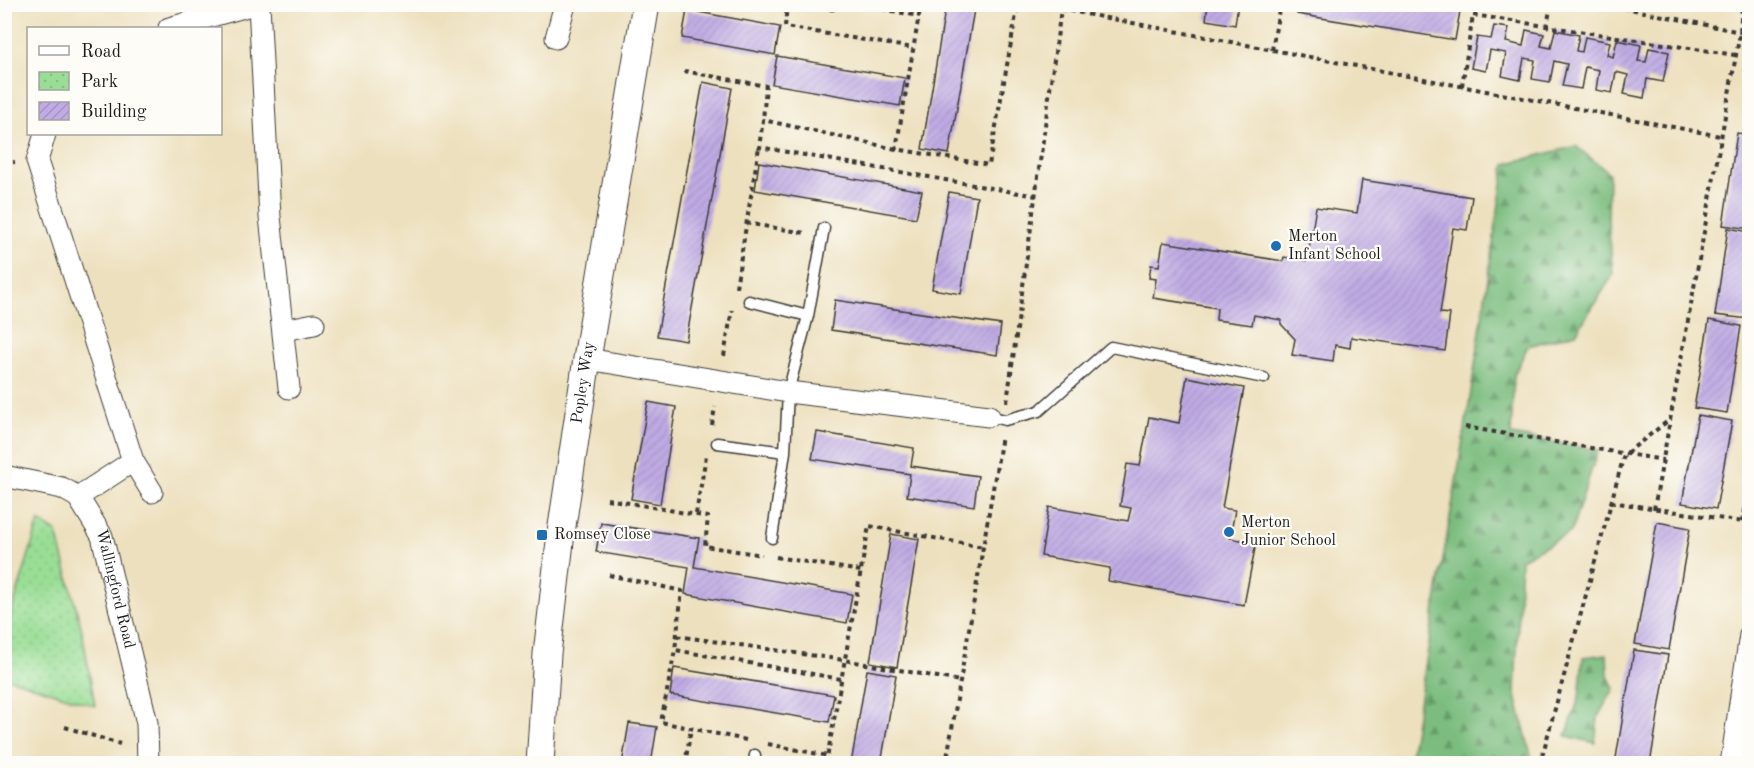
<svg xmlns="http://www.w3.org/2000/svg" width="1754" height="768" font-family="'Old Standard TT',serif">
<defs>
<pattern id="forest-firs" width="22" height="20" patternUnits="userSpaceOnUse" patternTransform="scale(1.5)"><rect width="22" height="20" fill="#7bbd7f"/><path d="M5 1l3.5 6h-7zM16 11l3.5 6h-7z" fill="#649967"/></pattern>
<pattern id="park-dots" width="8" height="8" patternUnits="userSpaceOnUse" patternTransform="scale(1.5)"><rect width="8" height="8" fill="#9ade96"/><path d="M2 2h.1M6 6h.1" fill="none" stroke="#84be81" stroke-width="1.8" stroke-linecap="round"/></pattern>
<pattern id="building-hatch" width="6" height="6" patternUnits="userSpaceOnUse" patternTransform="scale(1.5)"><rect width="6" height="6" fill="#c0abe4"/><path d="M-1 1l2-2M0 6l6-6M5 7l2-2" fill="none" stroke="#a493c3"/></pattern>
</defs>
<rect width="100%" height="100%" fill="#fdfcf7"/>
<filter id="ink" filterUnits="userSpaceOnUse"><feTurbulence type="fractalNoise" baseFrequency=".0167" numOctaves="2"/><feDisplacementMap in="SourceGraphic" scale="12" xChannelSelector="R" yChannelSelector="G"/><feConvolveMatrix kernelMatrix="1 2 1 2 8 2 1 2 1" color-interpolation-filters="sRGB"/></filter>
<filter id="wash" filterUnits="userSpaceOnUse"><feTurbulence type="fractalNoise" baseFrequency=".008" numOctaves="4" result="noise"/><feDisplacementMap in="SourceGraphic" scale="24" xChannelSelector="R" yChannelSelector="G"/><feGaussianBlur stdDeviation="1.35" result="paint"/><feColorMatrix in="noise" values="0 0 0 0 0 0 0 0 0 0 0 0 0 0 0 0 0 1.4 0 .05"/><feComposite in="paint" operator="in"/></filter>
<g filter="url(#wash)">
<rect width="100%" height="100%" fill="#ede0be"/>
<path fill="url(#forest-firs)" stroke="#4c6c4e" stroke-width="1.5" d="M1576,146L1609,173L1608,221L1613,275L1576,333L1528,346L1514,375L1511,435L1598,450L1571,532L1521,559L1515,692L1533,763H1409L1470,398L1505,164Z
M1607,654L1608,675L1614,689L1598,716L1595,743L1566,736L1579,698L1583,657Z"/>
<path fill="url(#park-dots)" stroke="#5b7d59" stroke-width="1.5" d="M39,521L57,533L82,631L95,706L5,677V634Z"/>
<g id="blocks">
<path fill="url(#building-hatch)" d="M946,4H975L949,154L922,149Z
M1208,4H1238L1235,25L1206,20Z
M1298,4H1421L1460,11L1455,40L1297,14Z
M1677,4H1705L1704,10L1677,6Z
M687,10L780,27L775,55L682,38Z
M1494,26L1509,28L1506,42L1523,46L1526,30L1544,34L1541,46L1551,48L1555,30L1579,35L1576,51L1582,52L1585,37L1610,42L1607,55L1613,57L1617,40L1641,45L1638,61L1646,62L1649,48L1669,52L1663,82L1647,79L1644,98L1624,94L1628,75L1616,72L1612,93L1596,90L1599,70L1585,67L1581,89L1562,86L1567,64L1554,61L1550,82L1532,79L1535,60L1524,58L1520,80L1502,76L1506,53L1490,50L1486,71L1471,68L1477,37L1491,39Z
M777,56L905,78L900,106L772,84Z
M703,82L732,88L686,341L657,336Z
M1748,106H1750V229L1723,225L1737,133L1744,134Z
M759,162L922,191L916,218L755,190Z
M1362,180L1472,197L1467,230L1453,228L1440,313L1450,314L1445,351L1351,337L1350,348L1335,345L1333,361L1292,355L1295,339L1281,324V320L1254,315L1252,325L1216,320L1217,308L1153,298L1156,279L1149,278L1151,265L1159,266L1163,242L1283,261L1284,257L1307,261L1316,207L1357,213Z
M949,192L977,197L961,294L932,289Z
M1728,228L1750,232L1749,319L1715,315Z
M835,300L1001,325L997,355L831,330Z
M1709,320L1741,326L1727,413L1694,408Z
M1187,377L1244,388L1222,508L1235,510L1230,538L1256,543L1244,605L1108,581L1110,568L1041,556L1049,507L1128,521L1131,508L1120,506L1127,464L1140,466L1149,417L1179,423Z
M648,402L676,407L660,504L631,499Z
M1698,415L1732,421L1716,509L1682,503Z
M817,432L914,448L911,466L978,476L974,506L907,496L910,474L812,459Z
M1657,522L1690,528L1669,650L1635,644Z
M601,523L699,538L694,567L852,594L847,623L685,594L689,567L596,552Z
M891,534L919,539L897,667L870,662Z
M1634,650L1668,655L1650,764H1615Z
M674,668L834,695L829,722L670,695Z
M867,670L896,675L881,764H851Z
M629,723L657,727L651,764H622Z"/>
</g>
</g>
<g filter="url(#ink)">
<use href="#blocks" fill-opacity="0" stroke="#3b3934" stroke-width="1.5"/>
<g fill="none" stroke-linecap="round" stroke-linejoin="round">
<g stroke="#3b3934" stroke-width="13">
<path id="service" d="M832,5V4
M749,301L808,316
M989,416L1005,420L1039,411L1111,347L1264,378
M717,443L785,452
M772,538L785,452L788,392L808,316L824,228
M754,764L755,755"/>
</g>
<g stroke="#3b3934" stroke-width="23">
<g id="minor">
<path d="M259,4L270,217L289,388"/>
<path d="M169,28L255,4"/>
<path d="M556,38L565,4"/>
<path d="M45,134L37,161L133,461L152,492"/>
<path d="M284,330L314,324"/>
<path d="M587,359L788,392L989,416"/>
<path id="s1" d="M4,476L62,488L78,497L102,536L147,723L148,764"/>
<path d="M78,497L133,461"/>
<path d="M1731,764L1750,635"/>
</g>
</g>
<g stroke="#3b3934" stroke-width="29">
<g id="tertiary">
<path id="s2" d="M540,764L547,654L561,533L587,359L646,4"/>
</g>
</g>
<path stroke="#3b3934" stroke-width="4" stroke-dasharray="4.5 4.5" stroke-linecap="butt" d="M787,4L785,27L913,48
M856,4L919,16
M921,4L896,149L989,165L1018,4
M1034,4L1720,136
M1615,6L1750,34
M1547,27L1551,4
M1272,50L1280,4
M684,71L766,86L763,120
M1462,86L1473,15L1735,55
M896,149L763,120L759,147L1036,196
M4,163L15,162
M746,223L805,233
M736,287L759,147
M724,356L732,310
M1007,402L1061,9
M712,425L715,407
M1465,427L1663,460
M607,499L708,517L705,546L762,555
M1611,502L1750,523
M1654,509L1740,33L1742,4
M696,514L706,456
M1742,522L1750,474
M776,557L861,571
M609,575L682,591L675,650
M677,636L844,660L960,681
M65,727L120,744
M746,740L661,722L675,650L841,679
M768,744L828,756
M685,764L691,729
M826,764L869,526L983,547
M946,764L1002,436
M1540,764L1624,455L1669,420"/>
<use href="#service" stroke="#fff" stroke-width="10"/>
<use href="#minor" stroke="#fff" stroke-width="21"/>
<use href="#tertiary" stroke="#fff" stroke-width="27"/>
</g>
</g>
<g fill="#1f6fb2" stroke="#fdfcf7" stroke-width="2">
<circle cx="1276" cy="246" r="6"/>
<circle cx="1229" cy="532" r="6"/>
<rect x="536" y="529" width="12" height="12" rx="3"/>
</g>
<g text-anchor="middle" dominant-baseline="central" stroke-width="4.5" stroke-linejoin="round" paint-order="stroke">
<g font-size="16" fill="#1c1c1c" stroke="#fdfcf7" text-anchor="start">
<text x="1288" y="237">Merton<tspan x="1288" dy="18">Infant School</tspan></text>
<text x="1241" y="523">Merton<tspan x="1241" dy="18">Junior School</tspan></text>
<text x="554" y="535">Romsey Close</text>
</g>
<g font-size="16" fill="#1c1c1c" stroke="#fdfcf7">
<text stroke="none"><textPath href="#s2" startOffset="384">Popley Way</textPath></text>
<text stroke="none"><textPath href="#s1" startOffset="178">Wallingford Road</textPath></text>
</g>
</g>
<rect width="1754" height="768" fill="none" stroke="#fdfcf7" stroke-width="24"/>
<rect x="27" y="27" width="195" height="108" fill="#fdfcf7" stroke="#a3a29f" stroke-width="1.5"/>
<rect x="39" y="46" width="30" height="9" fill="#ffffff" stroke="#a3a29f" stroke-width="1.5"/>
<text x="81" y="57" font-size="18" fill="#1c1c1c">Road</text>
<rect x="39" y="72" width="30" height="18" fill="url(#park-dots)" stroke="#a3a29f" stroke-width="1.5"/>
<text x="81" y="87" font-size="18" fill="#1c1c1c">Park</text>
<rect x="39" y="102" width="30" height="18" fill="url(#building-hatch)" stroke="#a3a29f" stroke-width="1.5"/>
<text x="81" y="117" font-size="18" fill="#1c1c1c">Building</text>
</svg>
